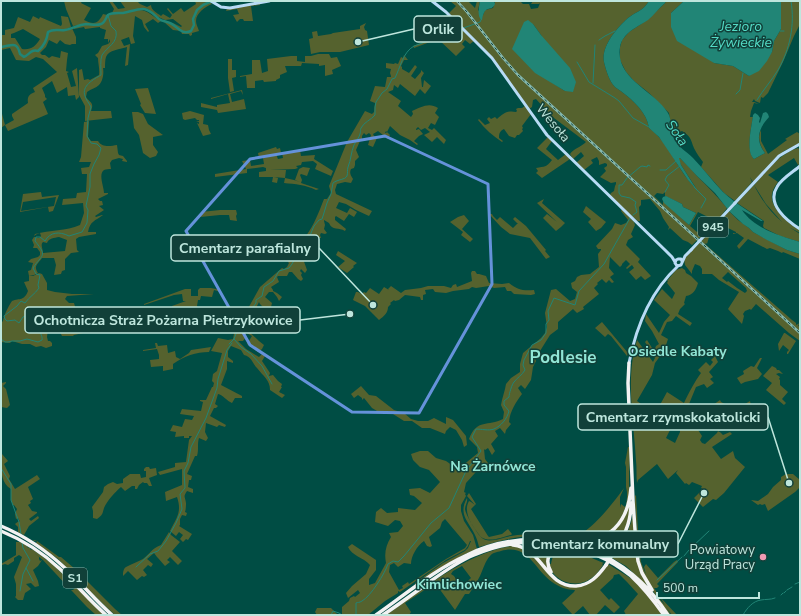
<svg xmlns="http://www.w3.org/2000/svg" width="801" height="616" font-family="'Nunito Sans',sans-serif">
<rect width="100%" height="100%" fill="#004d44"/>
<path fill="#55622e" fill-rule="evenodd" d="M64,1H82L81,3L91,8L84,20C94,25 98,24 103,14L107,15L106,20L108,16L115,13H112L114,9L109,1H112L118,9L125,8L120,1H137L140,4L147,7L151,5C151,10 157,13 161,16L163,14L170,18L172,15L167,9L168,8L173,14L181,8L184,12L196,4L195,1H208L212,4C206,6 196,13 196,21C196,24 198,28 199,31L192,33V35L190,36L189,34H182L181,31L173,30L164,22L167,21L174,26L173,23L181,27L182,26L173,19L165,20L156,16L148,9L142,8L121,13C126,14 132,11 137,10C148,9 153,17 161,21L158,23L153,19L145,24L149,31L148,32L144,27L142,20L135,16L133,36L135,43L131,44L129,37L121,40L124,46L130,44L128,65L125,66L127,47C121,49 108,50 106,57C105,60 105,65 105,68H103C104,73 103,81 99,85C96,88 91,89 87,92L86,97C91,104 94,102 91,111H111L112,118L85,121V106L79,95V70L82,69L84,80L88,79L90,80L99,75C100,70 98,63 98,58L95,55L98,53L102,46L108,44L110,42V39L108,43V39H104L106,30L100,28V27L85,29L84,27L74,29L73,27L80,25L73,26L66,9Z
M450,1H468L475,8L477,1H480L478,10L483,15L485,10L493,8L495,2L494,1H520L523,4H529L531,9L538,8L540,3L539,4H531L533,1H605L607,2L608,1H649C643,11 637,11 628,18C617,28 601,46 604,62C606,70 609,81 615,87C617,89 620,90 622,92C634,101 647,113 649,128C670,143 677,171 696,188L681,165L678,159L679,158H680C686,164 692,170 697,176C708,187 718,197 727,208L721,216L723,218L729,211L738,220L749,228L753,232L787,250L800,254V259L783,252L782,253L778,251L770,248L767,249L748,239L739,249L737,246L744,238L737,233L733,234V233H736V232L714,221L700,238H699L692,245L688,242L683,240L670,228L668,230L669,227L663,218L660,211L650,199L641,200V205L639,207L640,221H638L623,209L610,195L611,193L614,191L615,186L616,184V182L611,183L600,177L606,171L604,168L607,166V164L605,163L599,165V161L597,157L591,160L593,163L584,170L576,163L584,156L581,152L573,159L570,154C573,149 581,147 586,142L554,118L545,109L536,99L533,100L532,107L529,109L495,61L449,13L456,6ZM533,24L541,35L565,91L551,82ZM665,192V196L682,204L683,207L696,213L689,225L663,201V205L654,196L657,193L663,194ZM698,212L708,217L709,224L697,232L690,226Z
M666,1H684L671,13L714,63L733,66L749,76L772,52L774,41L781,29V1H800V24L794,36L783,62L768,93L763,98L761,97L760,103L755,101L754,99L752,102H754L759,104L754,103L751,111L750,117H753C751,128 746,151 754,159L765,153C760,146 757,138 761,130V141L768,154L787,140L785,139L797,132L800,134V143L784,151L778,156L753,182L750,177L752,182L735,201L724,193L701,167L703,162C700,158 697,154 695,150C690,140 693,138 682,131L672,135L669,113L649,93L634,81L626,72L620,60V47L622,40L629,32L647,20L665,3Z
M260,4V5L251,6L253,21H244L243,19H240L237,22L233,15L239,14L237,9L226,11L227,9Z
M33,16L39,19L40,17L61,26L62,24L61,16L68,17L71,27L64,30L72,28L76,37V44H72L70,45L65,44L60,40L57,44L49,40L46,47L40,53L42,55H45L49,58L52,56L60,58L61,51L68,53L67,60L66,71L69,72L67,73L71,87L76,86L72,71L77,68L79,97L76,100L75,95L68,96L67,87L57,93L52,81L42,88L45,95V97L47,99L43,102L48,114L8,131L5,125L1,128V110L5,125L14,120L12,116V114L28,103C27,97 29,94 35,92L33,88L57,72L43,59L36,57L29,61L16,60L10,48L1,50V35H5V30L14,28L18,17L30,22ZM23,29L40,39C35,47 31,50 22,49L15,38H11V34L14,33Z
M448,16L474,41L470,44L465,40L462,44L465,47L456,56L438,39L414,48L413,46L439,36L438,32L448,25L446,21L449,19Z
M366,23L364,27L365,30L367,31L369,45L340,52H320L311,54L309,39L313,38L312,32L317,31L318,36L331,34L333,33L360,29V26Z
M318,54H329L331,58L337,57L341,66L332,70L333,74L325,76V65L319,66V64L302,63L301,66H285L287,72L280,75V78L276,80V81L264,82L263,80L255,81V88H247L246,76L240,77V76L252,74V60H260L262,73L268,71L267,59L291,56H297V61L305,62V56H311Z
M404,55L408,60H404L401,66L402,67V69L409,73L415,65L417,67L411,76L415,79L421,72V70L424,73L421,78L422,87H423L424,80L431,86L425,94L420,89L415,96L400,84L398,88L394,85L393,90L388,92L401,101L398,106L411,117L413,114L412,111C421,107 429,102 438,108L435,113L439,117L435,125L431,123L428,128L432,130L434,128L446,140L444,144L437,137L432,142L424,135L430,132L425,128L421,130L418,127L416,129V130L419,129L423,134L419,136L414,141L418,144L417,145L410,140L400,135L390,126L387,132L386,131L385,133H386L387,132L390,135L388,139L378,131L373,134L374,136L377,138L373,147L368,145L371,135L369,133L366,135L364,133L362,136V139L360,141L356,150L359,157L355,161V165L354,168L351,169C349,173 351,176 353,179L351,183L345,182L337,184L335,190L336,194L372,211L369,216L356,210L346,204L339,202L336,208L347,213L350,208L357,212L354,217L349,214L344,221L336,216L335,217V220L346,229L345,231C339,227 332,231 329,223L324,220V221L325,225L324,229L327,233L325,234L321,233L320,235L321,238H317L315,240L320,245L316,251L310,249L305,251L302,256L307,270L305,273L301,269L300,271L302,273L301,275L303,279L301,281L298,279L292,272H289L287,276H278L277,277L279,282L271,287L273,290V291L277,293L282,297L279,301L277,297L273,292H269L265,297L272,303L271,307L266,310L260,304L259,302L255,310L251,314L249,320L246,323L245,328L259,341L264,345L262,349L258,352L247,344L252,336L245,332L246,337L243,341H238L246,349L259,357L262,354L265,356L262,361L270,373L269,376L273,375L278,381L282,384L281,387H282L279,392L285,395L282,398L270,390C270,380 263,376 257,368C252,363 252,357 244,355L241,350L231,346L228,351V357L233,361V363L227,361V369L221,385L242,396V398H235L232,403C227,401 223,395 218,394L215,404L218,406L216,408H214L210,416L226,425L225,427L219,425L217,427L206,423L205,432L208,438L206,441L199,438C197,444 199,449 197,456H195L187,474L192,476L191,480H189L188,487L193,489V493L187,491C183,497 185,496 186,503C186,505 186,509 185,512L187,513L186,516L182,515L180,519V525L179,526L192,534L188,540L186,539L183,542L180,539L183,535L179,532L176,536L170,531C177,517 182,512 177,497L166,501L165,492L182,485V469L160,475L158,472L175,467V463L186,462L189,440L192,436H189V438H184V436L175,437L176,432L170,431L173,425L182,427L185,419L192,420L194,416L180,414L182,409L201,411L203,402L200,401V400H206L212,387H213L214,383L212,381L213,374L217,371L222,353L211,351L218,338L228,340L233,339L234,334L231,327L243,317L246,312L260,287L282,268L284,269L287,267L289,263L288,262C294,253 301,245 306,236C314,225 319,212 324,199H327L331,193L329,186L347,142L365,111L372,114L374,112L375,103L370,101L375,86L385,87L387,77H391V76L390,73L391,69L386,68V63L394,64L395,63L398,64L401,57L403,58Z
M228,59H232V70H236V77L232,78L234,91L230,92L228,78Z
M148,88L156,114L145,113L140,105L141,104L135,89Z
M242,90L243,95L241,91L230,94L232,102L244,99L246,109L218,113L217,110L201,107V103L217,107V105L230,103L228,94L211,99V98Z
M525,106L531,114L522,126L523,128L522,129L523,131L519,135H517L515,138L509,136L504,129C500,131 499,133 499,138L503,141L502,142C493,136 485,129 478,120L479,119L485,125L490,123L487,119L489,117L491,119L495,117L497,119C503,114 507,110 516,112L517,111L516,109L518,108H522Z
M190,111L204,115L203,124L208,125L209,130L211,134L203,136L197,123L199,124V122L196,121H199V120H197L195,118L185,120L183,119L182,113Z
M132,112H138L143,114L148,124L163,135L153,137V145L158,152L156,156L150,158L143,153L139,135L134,128Z
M89,121L88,137L91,141H98C102,148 111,146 117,145L118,153L119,155L123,156L127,161V162L122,161L123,159L119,158L112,160L110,163L111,169C109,169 106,169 104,170C98,174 104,187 104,193H108V194L98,199L100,201H102L103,205L99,206L104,210L95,216L96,217L102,215H103C95,221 90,221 88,232H96V234L79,237L76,239L77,250L79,252L71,253L65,259V270L62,271L61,274L54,275L56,265L54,258H42C38,264 33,266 38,273L34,275L29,276L28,271L31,270L33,263L28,262L31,259L38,257L40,255V252L37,248H33L34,245L32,240L34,237L39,238L41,236L40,233L37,234L34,236L35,234C50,230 66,231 80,225L84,213L83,203L62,205L63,199L76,198L77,193L86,192L87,174H82L81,168L89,167L91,162H79L81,157L84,122ZM59,237L67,240L65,251L43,253C43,249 40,245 43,242L47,243C49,238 54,238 59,237Z
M548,137L552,141L546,149L558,160L566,154L570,159L542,178L536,173L538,171L536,168C545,166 546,168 552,160L537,148Z
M276,147L277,149L280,148L281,153L276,154L278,159L283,158L282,153L300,150L301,156L315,155L314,159L333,171L331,176L315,169L317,164L313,161L302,162L301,165L296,166L298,168L295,169L270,170H286L285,178L274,177L278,178L277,183L272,182L273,177H259V172L266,171V168L263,167L247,169V173L215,177V174L246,169L242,161L250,160L251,166L264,164L263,158L264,157L259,158L258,153Z
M798,148L799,149L800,148V164L798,165L794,158L768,175L778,182C767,196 772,205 782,216C788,222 793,227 800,230V233L789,227L800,234V242L780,236L764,228L763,226L764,221L737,203L754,185C761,199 770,212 782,222L766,204L754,185C767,171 780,153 798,148Z
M303,167L310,168L307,176L301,174L300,175L302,180L301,183L319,189L316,190C306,185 295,184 284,183L285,178L294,180L300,182L295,180L299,169Z
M41,192L42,197L59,195L53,211L49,212L48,207L20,212L23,194ZM56,197L54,206L21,211L23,202Z
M544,199L542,203L565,223L561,227L559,224L561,227L556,231L543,218L547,214L557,222L537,203Z
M586,206L606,222L601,228L596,231L588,222L591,219L583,212Z
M622,209L634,222L635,225L631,234L633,237L628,240L626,245L640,259L638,262L651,276L645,280L641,276L636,280L629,272L634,268L632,265L627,269L626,268L630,264L626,260L622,264V265L620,267L610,257L609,268L614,274L610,277L614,282L612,283L609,280L606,283L602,279L597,283L598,284L594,288L599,294L583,307L584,309L577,313L573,309L558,322V329L550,335L540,351L536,352L534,356L536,361L533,367L531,380L525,389L521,385L518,388L522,394C516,402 510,411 509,422L511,424L506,430L505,434L500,428L495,431L498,436L491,444L495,451L492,455L488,448L485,450L484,449L485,459L488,463L486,466L480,462L479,464L480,466L475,473L466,483L464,492L466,493L465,494L466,496L461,505V511L464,521L473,535L477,549L461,556L415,585V583L443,563L465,551L468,548L471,541H470L468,546L465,550L446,560L400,592L398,591V593L385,601L368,615H317L315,612L317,608H331L337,614H342V607L349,601L350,598L354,596L355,597L360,593L358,590L348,598L346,593L352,586L366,574L370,565C363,557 352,556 348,547L352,544L376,560V570L369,579V585L375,583L386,563C384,553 386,545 391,537L389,533L398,532L403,526L400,521L395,520L388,526L375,522L376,512L381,508L387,513L398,512V508L415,510L422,503L414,496L410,495L409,489L420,488L430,493L440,482L429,470L420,467L413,460L411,454L420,451H428L436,458L446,461L459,470L462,466L478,453L477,447L469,439C477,418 488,427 503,419L504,412L501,405L502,400L505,389L506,384L511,378L520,372V364L523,353L541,338L545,333L547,327L545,313L551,290L556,289L570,301L575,299L577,292L572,288L571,283L575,281L577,277L581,275L590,274L599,267L598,254L601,250V249H598L596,246L612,229L615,223L621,225L626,223L628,220L621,211ZM445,519L467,545L465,548L446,559L409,584L408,582L402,586L403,588L399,590L389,572L390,565L394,563L398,567L404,563L411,564C411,556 417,546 424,541L427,546L430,547L432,546L429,537L440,528L442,522Z
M220,210H236L237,214L236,216L237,221L230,220L229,215H220L200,217L201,212Z
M489,214H492L493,216L497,220L500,217L513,228L517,224H518L513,219L515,217L526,226L546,250L545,251L550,257L546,259L530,238L510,234L501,227Z
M464,215L469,221L462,229L473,239L470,242L461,235L463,232L450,222L458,217Z
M710,232L711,234V237H709L707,244L706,243L705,244L792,320L796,323V325L800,323V324L798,325L800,328V341L789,333L756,304L751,310L750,309L745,311L743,314L744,316L742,324L728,309L739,292L719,280L712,274H702V269L700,266L695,264L692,271V274L685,265L684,259ZM728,272L746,288L747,291L745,293L737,288L728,281L727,282L722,278Z
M338,251L357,263L353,266L354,267L347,273L338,267L345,261L336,255Z
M682,268L685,270L686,273L691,276L698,283C696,290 693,295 686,296L684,303L685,304L680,309L678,314L692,323L690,326L676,316L672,321L667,322L661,335L668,339L665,348L658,359L655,363L652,375L637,401L655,414L667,392L684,403C688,394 695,381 701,373L698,370L706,362L710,366L713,362L711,360L715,356L718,362L709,372L713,377L710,379L714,383L707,388L704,384L696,387L689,404V405L684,408L680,405C672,407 671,411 668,419L672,426L666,438L675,443L680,432V430L688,420L691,419L702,436L700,440L702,443L705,444L717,433L720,427L726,420L724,411L720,405L705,415L704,414L706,410L720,400L721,402L727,405L730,421L718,432H720L723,435L730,432L732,434L712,447L721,459L733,451L735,458L745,467L724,493L716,500L713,499L703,507L694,498L703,489L701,488L702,486L692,482L689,485L686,483L685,484L676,473L678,470L668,479L657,464L638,480L637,483C636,476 637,469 636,461C634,422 625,378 637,340L653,362L655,358L645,342L647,340L654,351L656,346L659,344L652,331L645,321L646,314L659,333L664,322L670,315L654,300L662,289L672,299L675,293L667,283L668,281H667L676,270Z
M472,271H475L477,274H479L486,276L489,283L502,284L509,283C518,290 523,291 534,290L535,294L531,295L514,294L511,291H507L505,287L494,288L489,286L476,288L472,287L469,289L453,291L446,293L435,292L433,289L425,290L426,294L423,295V300H421L420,297L405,295L399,300L395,301L394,300L390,303L391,304L388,307C388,313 384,316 379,320L365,306L353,300L356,292H358L362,294L364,292L366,293L370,288L379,294L384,287L389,290L388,289L391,286L401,293L405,290L421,288L428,286H444L451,288L453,285L456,284L457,287L472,281L471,273Z
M39,273L42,274L47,283V290L55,292L72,294H94L67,296L65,299L69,303H74L76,310H77L97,307L88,332L74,335L73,336H62L60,332L48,329L47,337L48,341H50L52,343V346L46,348L41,346L36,347L30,344H22L12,341L10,343L1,342V323L3,321C4,315 8,307 12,301C20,298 24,301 28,291L24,282L29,281V276H33Z
M200,288H211L221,290V292L214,290L212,297L201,296L200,300H198L197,306L200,310C208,313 217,313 225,317L224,320L220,318L217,316L207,314L206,318L188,314V312L187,307L178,309L176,307L171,309L172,306L186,301H183L182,294L174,295L144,305V304L185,289H191V296H198V290Z
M602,322L628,353L627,356L611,336L608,334L605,337L595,328Z
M785,333L796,341L788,354H787V352L789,350L783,345L779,351L778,344L784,333Z
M155,343H157L158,346L167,345L168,353L175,351L176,357L180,359L189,353L191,350L211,347L209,352C196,352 184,356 173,364V369L163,371V366L151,367L150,360L159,359V355L157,349L143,351V350L156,348Z
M760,358H762L757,368L762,374L758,379L745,382L741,384L737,378L744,374L743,371L751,366L754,367Z
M772,366L776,368L777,370H779L783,374L779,373L776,374L780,377L779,379L780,380V385L788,392L782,399L786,403L784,405L766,390L772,383L763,376Z
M6,382V383L3,386L6,389L10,405L7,408L1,407V383Z
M361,386L369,395L376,396L394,410L404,413L411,419L418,421H428L434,418L446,424V417L453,420L466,436L467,445L464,447L462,440L456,430L450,427L446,431L445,434L430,428H422L412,421H404L393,414L377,411L372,408L364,398L362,400V398L358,395L354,398L351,394Z
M750,401L752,410L758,405L760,407L755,412V415L735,428L732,424L731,422L743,419L740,407Z
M628,447H630C630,458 629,469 629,481C629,487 630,493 628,499C621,527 603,543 573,541C561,540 549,537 536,536C517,536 497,541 479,547C478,543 477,539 475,535C468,521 458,514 467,498C468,502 465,505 465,509C465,514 478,535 482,538C488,544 504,537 511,536C534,532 556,535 579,536L583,535H588L585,534L586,533L581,534C597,524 613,503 624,488L620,497V508L621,504L625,507L626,505L627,498V492L626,487V467L625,463Z
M2,454L8,461L4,464L10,476L9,479L15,489L37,475L40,479L28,487L33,499L30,501L31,503L28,505L32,511L37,512V513L29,519L31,521L38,516L39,518L29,526L24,535L18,532V527L15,524L19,521L20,522L18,518L16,519L15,514L17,509L14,505H13L11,500V489C0,483 1,468 1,455Z
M146,467H149L150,469L156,468L157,475L149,478L152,486H149L147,483H144L143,482L139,485L137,489H135V486H132L125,491L121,487C115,492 107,501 104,508C102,515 103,514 97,519L93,518V511L92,507L103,492L104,487L108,484L113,482L117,484L123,483V479L130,474H140L141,478L146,477V471H144V469Z
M786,474H793L800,480V487L795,492L768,511L765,504L762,505L760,504L758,505L751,500L758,501L768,494L773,487L781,480V477Z
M469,493L476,504L471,509L488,536L489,537L502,534L508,529L512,534L511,535C502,537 490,543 481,537C474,528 462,513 469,501L471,502L475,505L467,496Z
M636,495L639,549L641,562L646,575L644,567L646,564L658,578L674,562L677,560L678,562L657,584L659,586L657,588H654C656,590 656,592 657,593C658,598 662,602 665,605L660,597L677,615H672L666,607L671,615H669L645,579L639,559L635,504V496Z
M630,501V512L626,528L611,553H609L610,555L608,556L591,548L575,543H586L614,529Z
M633,514L642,575L648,587L626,566L612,558L613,556H615L614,555C623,542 630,530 633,514Z
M169,532L171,535L180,542L172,551L182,561L178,565L170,557L167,560L170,562L165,566L158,558L157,557L154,553L147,559L153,564L151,567L148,565L143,570L147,575L144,577L142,576L137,580L128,571L123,576C123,573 123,569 126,567C131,564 138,562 143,559C151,553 151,549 161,545Z
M34,540L37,541L59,557H61L82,575V577L79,580L58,559L36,543L37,541H33Z
M16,542H20L27,546L28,548L29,547L31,550L32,549L51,563L73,584L69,588L43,560L33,552L39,557V559L40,561L42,560L38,566L33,570L38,581L39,586L35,587L31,583L26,584L31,589L25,593L23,600H18L15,597L16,596V584L14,577L22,557L19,555L14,558V561L8,565L5,564L2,565L1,564L16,555Z
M527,544L552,545V548L553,549L550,552L548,569L535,554L527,548Z
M511,546H516L527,550L563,585L584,586L608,564L635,581L650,597L663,615H626L624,611L638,594L627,582L619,574L614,575L613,578L600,590L609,600L611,598L620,607L614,613L605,605L596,615H590L583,606L573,615L562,603L574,592L575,590C567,590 559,587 552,582C534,569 528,543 501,551C497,552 492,553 490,556C485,561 483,570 480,576C477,582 473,588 469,594H465L455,610L435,583L405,603L411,612L409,615H386C424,589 464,554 511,546ZM462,566L471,578L461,587L454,576L451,574L453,571Z
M562,547L569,548C558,549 549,549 549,564H551C552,557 555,551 562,550C572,549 594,559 604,563L602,564L603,565C600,569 597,574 593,577C564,600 528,556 562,547Z
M84,578L115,609L122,615H115L101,602L80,581L82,582L85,580Z
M76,587L105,615H96L87,607L72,591L71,590H73Z"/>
<path fill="#218576" d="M480,1H494L495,4C491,13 485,3 482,20H481C477,15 479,7 480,1Z
M649,1H666L665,3C659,8 654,15 648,20C638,27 623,32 620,47C615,79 654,90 668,113C672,119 670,131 674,139C679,148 686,151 693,158C704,169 712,181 723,192C735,203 750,212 763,221H761L742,210C754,228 779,236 800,242V254L787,250L767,240L753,232L749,228L743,224L729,211L715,193L697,176L680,158H679L681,165L697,190L696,189L688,180L659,137L649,128C647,113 634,101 622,92C620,90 617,89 615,87C609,81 606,70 604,62C601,46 617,28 628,18C637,11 643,11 649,1Z
M684,1H781V29L774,41L772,52L767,61L759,71L749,76L733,66L714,63L677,41L671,27V13Z
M528,20L533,24L541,35L570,68L576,82L573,92L565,91L535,73L512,49L524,22Z
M766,112L768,114L769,117C758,129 755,140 765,153L754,159C745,151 752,126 753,115L755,113L758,115L760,118L759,122L760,123L763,113Z
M666,196L682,204L683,207L696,213L689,225L664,203L662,199L663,197Z"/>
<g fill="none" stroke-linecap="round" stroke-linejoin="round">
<path stroke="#218576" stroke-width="1" d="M780,31H784
M599,40L605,36L615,31
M577,62L589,82L615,98L619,101L633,118L649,127
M593,83L595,45
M736,94L740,90L743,73
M757,100C763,90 772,80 778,70C790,49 795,25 791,1
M660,170H666L676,161
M694,187L706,199L701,208
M665,192L669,185L665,180L667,176L680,166
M633,215L637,212L635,205L636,202L630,198L621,196L619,193V185H622L627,178L640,167L642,166L647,167L648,165L650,166
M1,339L5,342H8L12,341H20L27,339L38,342L42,340C43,336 39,331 37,327L29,325L27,317L25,316L23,317L19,323L15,320L7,321L5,319L4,316L17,306L21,301L25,303C29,297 35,294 39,288L38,285L40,275L36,274L33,268C42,254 48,257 35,241L36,237H40L45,241C50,232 59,231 69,236L82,232L87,223L88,210L86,206L90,187V174L94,164L99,155L101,148L97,144L91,143L87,136L88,118L91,107C89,103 86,100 85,96C81,86 94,79 101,75C101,69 100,60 102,55C108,46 118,43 116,31L111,26L108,15
M234,339L241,347L251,354L262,366L272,384
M229,344L234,339L239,326L256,303V300L262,296L264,287L273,281L279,271L289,268L292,264L297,255L303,245L309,242L311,233L314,226L319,220L322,219L323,216L327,203L331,194L333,183C338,179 345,180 347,176C348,173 347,170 348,167C351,160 351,152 354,145C356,141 359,138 360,134C361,130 360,131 361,128C364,122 371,120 375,115V107L376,102L382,93L387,89L392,79L395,78C400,68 403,52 414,46L480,22L481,20
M1,468L11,484V500L19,522L21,534
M690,549L709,531
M684,556L689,550
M136,567L150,554L158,551L166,541L176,523L182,509L180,494L185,488L184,471L188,463L191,447L206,418L217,388L218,379L227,350L232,343
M26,568L33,581
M657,580L682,557
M795,584L800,582
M787,590L792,587
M20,591L23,574L30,560L23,548L22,543
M784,593L786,591
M781,595L783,593
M331,615L333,611L339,613L342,615
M356,615V603C358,602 359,603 362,601C371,596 385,573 388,564L393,561L398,562L404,556L431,523L449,508L466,471L481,451L472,437L476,429C481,429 489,431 494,429C501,426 507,419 509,411L504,405V401L509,397C509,394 512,384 514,382C517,378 522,375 525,370L523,365L524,360L532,345L541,340L546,333V324L549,320L548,311L554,298L575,305L579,291L604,264L630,218
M743,615C747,608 753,601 761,600C766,599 770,600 775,598"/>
<path stroke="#218576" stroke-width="2.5" d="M1,47C11,46 17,40 20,54L24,57C30,54 31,49 38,51C44,46 47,40 48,32C54,28 59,31 65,30C72,29 78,25 86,24C91,24 96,26 101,24C105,23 106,17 108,15C112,12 119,13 123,13C130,12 138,8 144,9C151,10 154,15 159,19C162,21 164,21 167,22C177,24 180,36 191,31L194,25L193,19L197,10L203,5L212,1"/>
<path stroke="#b8dbf5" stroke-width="3" d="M211,1L221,7L230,8L269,1
M432,1L446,12L492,58L539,124L547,135L666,251L672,257L675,262
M800,166C793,172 781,179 777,187C766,204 787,221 800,229
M735,203L779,156L784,153L800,144
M682,261L681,259H678L676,260L675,263L677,266L681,265L685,256L691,250
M629,363C636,327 651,291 678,266"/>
<path stroke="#f2f2f2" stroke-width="3.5" d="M629,363L628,383L633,501L636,544L638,561L642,573L652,590
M1,526C25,536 47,551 66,569C82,584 96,601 112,615
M1,531C23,540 43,553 60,569C76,584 90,601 106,615
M574,542C609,543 628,523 631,488
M513,545C543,548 545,587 576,586C590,585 598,576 606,565
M611,555C624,536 631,525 631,503
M551,572C544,560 549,548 564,546
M376,615C406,594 434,570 467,555C525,527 594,538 641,582C652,592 660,603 668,615
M383,615C398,605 413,594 428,583C442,573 457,562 474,555C525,532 588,541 631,576C644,588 654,601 664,615"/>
<g stroke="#85b8af" stroke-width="2.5">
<path id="rail" d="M457,1L467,12L503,58L518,75L800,333"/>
</g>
<use href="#rail" stroke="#114039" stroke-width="1" stroke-dasharray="3" stroke-linecap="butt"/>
<path stroke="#b8dbf5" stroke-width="3" d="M691,250L735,203"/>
<path stroke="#f2f2f2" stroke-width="3.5" d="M606,565L612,555"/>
</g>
<path fill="none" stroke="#6592da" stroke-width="3" stroke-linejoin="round" d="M385,136L488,184L492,284L419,413L352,412L250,345L186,231L250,159Z"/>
<circle fill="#f19ab3" stroke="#114039" stroke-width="1.5" cx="763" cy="557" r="4"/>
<g text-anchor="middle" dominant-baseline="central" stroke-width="3" stroke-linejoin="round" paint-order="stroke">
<g fill="#114039" stroke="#8ab4ac" stroke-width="1">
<rect x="698" y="217" width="30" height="20" rx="3"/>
<rect x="63" y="568" width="24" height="20" rx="3"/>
</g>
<g font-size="12" font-weight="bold" fill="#bee6dd">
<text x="713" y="227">945</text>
<text x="75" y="578">S1</text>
</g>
<g font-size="13" fill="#bee6dd" stroke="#114039">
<text transform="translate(553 123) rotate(50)">Wesoła</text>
</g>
<g font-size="13" fill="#bee6dd" stroke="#114039" text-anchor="end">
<text x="755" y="550">Powiatowy<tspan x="755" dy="15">Urząd Pracy</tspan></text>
</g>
<g font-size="14" font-style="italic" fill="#54dbc6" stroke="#114039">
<text x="741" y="26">Jezioro<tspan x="741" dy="16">Żywieckie</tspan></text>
<text transform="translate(677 133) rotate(55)">Soła</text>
</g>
<g font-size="14" font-weight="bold" fill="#91e6d6" stroke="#114039">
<text x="677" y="351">Osiedle Kabaty</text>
<text x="493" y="466">Na Żarnówce</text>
<text x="459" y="584">Kimlichowiec</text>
</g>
<g font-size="17" font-weight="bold" fill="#91e6d6" stroke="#114039">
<text x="563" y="357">Podlesie</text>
</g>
</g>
<path fill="none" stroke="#bee6dd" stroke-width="1.5" d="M358 42L414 29M373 305L319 248M350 314L300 320M789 483L768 417M704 493L678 544"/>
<g fill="#bee6dd" stroke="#114039" stroke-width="1.5">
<circle cx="358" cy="42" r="4"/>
<circle cx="373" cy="305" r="4"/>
<circle cx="350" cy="314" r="4"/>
<circle cx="789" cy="483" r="4"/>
<circle cx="704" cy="493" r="4"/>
</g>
<g fill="#114039" stroke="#bee6dd" stroke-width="1.5">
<rect x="414" y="16" width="48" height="26" rx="4"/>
<rect x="171" y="235" width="148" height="26" rx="4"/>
<rect x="25" y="307" width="275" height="26" rx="4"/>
<rect x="578" y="404" width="190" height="26" rx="4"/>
<rect x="523" y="531" width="155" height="26" rx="4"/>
</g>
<g font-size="14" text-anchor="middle" font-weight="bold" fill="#bee6dd">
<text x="438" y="34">Orlik</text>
<text x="245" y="253">Cmentarz parafialny</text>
<text x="163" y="325">Ochotnicza Straż Pożarna Pietrzykowice</text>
<text x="673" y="422">Cmentarz rzymskokatolicki</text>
<text x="600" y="549">Cmentarz komunalny</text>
</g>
<rect width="801" height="616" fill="none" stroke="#bee6dd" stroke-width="4"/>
<path d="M657 592v6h102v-6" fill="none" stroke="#bee6dd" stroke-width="2"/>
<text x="663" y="592" font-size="12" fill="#bee6dd" stroke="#114039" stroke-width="3" paint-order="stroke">500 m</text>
</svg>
